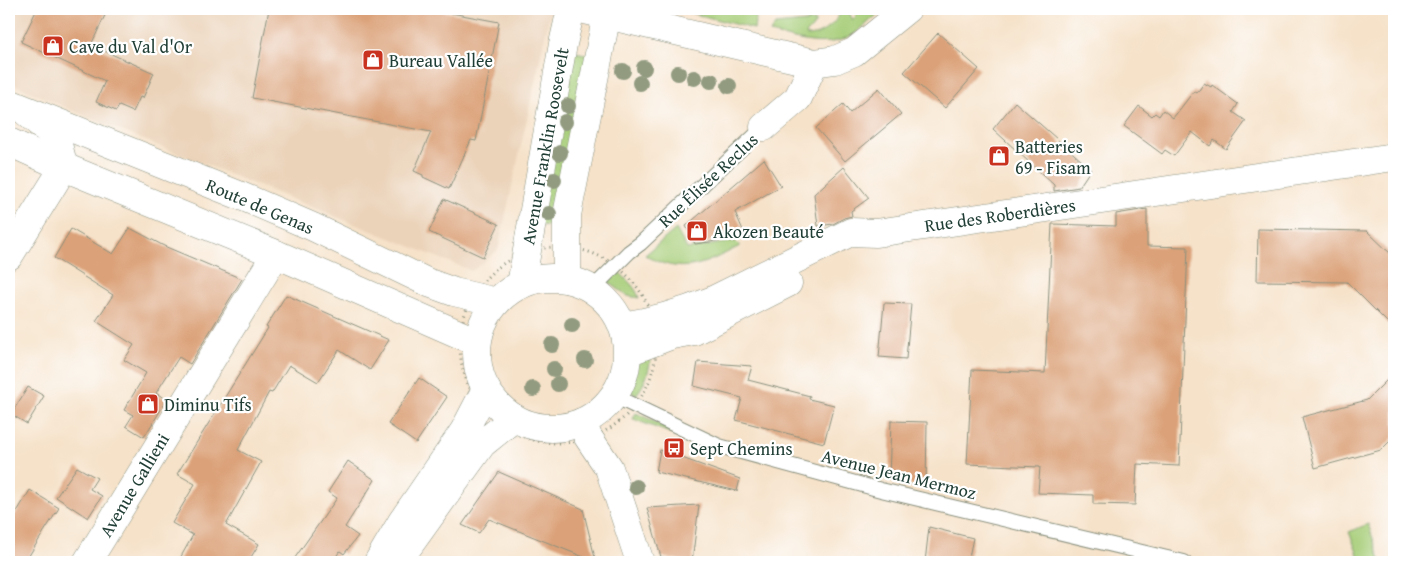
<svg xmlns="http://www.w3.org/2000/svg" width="1403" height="571" font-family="'Gentium Book Plus',serif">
<rect width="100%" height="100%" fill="#fff"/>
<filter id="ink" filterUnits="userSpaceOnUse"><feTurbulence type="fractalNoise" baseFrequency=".02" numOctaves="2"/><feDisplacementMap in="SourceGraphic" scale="10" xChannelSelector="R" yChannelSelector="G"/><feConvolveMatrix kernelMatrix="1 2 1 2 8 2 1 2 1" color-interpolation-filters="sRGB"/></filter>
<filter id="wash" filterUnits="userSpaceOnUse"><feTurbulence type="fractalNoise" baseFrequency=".0096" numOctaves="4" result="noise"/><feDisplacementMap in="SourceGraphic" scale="20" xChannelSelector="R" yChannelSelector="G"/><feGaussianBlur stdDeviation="1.12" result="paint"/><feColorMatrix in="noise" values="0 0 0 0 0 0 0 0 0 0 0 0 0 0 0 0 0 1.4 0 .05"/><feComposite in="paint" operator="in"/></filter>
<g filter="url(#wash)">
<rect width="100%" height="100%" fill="#f6e2c9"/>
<path fill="#ebd3b9" d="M9,9H551L498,250L472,271L89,118L9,82Z"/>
<path fill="#a5cc76" stroke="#628455" d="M679,9H757L754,29L679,10Z
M842,9H847L853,20L856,16V9H884C875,16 866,25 857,32C830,51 799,40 770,33L775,25L815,21V24L806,34L807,36C822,36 837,23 842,9Z
M569,51L591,55L556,226L538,225Z
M676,229L687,249L735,241L740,246C705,264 682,277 645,255Z
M618,271C626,279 636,287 639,298L628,296L608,282Z
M651,354C650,369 646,383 636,395L627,390L626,383L639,358Z
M636,413L705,445L694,442L633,419Z
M1368,524L1381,562H1361L1349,532Z"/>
<g id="blocks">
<path fill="#dba279" d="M37,9H108L91,45L154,73L143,98L140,97L133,112L119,106L116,111L96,102L105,81L21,42Z
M269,9H430L499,22L476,141L471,140L449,189L423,177V175L414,171L431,132L252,98Z
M938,33L979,69L945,108L904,72Z
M1204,83L1211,87L1212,85L1238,104L1233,112L1246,121L1226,149L1214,140L1210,146L1192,132L1174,156L1165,150L1162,154L1124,126L1139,106L1152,116L1155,113L1159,116L1163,110L1173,118L1194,91L1197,93Z
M879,88L901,114L845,161L816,128L843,104L850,113Z
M1015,102L1091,169L1079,187L1054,191V185L993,129Z
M764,159L781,186L735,212L746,237L695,244L686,226Z
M844,167L869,198L851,211L852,216L844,218L833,224L818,226L814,194Z
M444,199L499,224L483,257L429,232Z
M1147,209V246L1188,247L1179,466L1137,464L1135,505L1093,504V495L1038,493L1040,467L967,464L972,370L1045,373L1052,224L1116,226V214Z
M130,228L164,246L242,279L190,364L179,357L156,393L167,400L144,437L126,426L133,415L124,410L146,373L124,360L134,345L96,321L113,295L54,258L71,229L113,254Z
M1258,229L1367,231L1394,257V329L1347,282L1257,281Z
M286,295L389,340L370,370L339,350L318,382L289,365L272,393L269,392L238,450L261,462L226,525L259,544L248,562H178L193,535L172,523L195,484L177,474L268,328L266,327Z
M884,303L911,304L906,359L879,357Z
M698,362L752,366L748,380L810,396L809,399L834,405L824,443L736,420L742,398L694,386Z
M1394,373V437L1381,450L1315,468L1302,417L1367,400Z
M419,378L447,397L416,443L388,424Z
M28,387L44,396L27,424L11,414Z
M891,421L927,422L926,488L889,479Z
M660,450L740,479L737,491L656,472Z
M348,461L375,480L345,527L358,536L344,554L340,551L332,562H292L337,498L328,492Z
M77,467L97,478L90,489L102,496L88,518L56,497Z
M499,472L583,509L596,562L489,519L479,533L462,525Z
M30,490L59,508L25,562H9V525Z
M699,505L692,562L661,557L647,508Z
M929,527L973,538L968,562H925Z"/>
</g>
</g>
<g filter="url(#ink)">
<use href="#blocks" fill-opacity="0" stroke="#8a907e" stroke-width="1"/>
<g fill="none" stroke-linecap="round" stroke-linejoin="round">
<g stroke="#8a907e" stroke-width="16">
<path id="service" d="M592,289L629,252L641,243L764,127
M614,396L719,446L881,490L1184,562"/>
</g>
<g stroke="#8a907e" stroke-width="29">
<path id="minor" d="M581,9L814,63L835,60L854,52L907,9
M764,127L798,98L814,63
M9,256L64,167L56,137L25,111
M582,422L588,437L609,468L640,562
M87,562L276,254"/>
</g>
<g stroke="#8a907e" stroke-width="29">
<path id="tertiary" d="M567,279V215L608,9
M521,285L563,44L571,9
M378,562L401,523L464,431L486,389
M397,562L482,444L514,418"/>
</g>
<g stroke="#8a907e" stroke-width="29">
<path id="secondary" d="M9,103L241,196L313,227L429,283L454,292L497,302
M9,142L64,167L276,254L477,342
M477 353a75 75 0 1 1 150 0a75 75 0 1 1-150 0Z
M622,326C650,322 684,312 711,301L851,232L876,233L1394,157
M628,352L672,335L694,331L788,283"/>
</g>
<path stroke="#8a907e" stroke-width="3" stroke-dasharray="1 4" stroke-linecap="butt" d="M460 345a98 98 0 1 1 196 0a98 98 0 1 1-196 0Z"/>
<use href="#service" stroke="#fff" stroke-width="14"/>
<use href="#minor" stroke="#fff" stroke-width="28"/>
<use href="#tertiary" stroke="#fff" stroke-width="28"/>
<use href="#secondary" stroke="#fff" stroke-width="28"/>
</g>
<g fill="#929b80">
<circle cx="644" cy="68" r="8"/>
<circle cx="623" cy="71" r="8"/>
<circle cx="678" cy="73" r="8"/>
<circle cx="694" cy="78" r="8"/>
<circle cx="711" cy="81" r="8"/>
<circle cx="640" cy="83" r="8"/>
<circle cx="729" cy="86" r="8"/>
<circle cx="568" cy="106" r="8"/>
<circle cx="565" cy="122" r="8"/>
<circle cx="560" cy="153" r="8"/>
<circle cx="554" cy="180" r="8"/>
<circle cx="549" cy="214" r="8"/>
<circle cx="572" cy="325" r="8"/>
<circle cx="552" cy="345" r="8"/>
<circle cx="585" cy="360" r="8"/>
<circle cx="554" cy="369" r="8"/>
<circle cx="558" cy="384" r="8"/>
<circle cx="533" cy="389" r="8"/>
<circle cx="636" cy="487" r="8"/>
</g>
</g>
<defs>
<g id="shop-square" transform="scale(1.125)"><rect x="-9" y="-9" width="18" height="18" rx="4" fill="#c8321e" stroke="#fff"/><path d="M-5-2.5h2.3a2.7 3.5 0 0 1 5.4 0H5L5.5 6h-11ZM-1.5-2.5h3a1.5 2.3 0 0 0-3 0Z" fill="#fff"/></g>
<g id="bus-square" transform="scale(1.125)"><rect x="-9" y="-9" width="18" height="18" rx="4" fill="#c8321e" stroke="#fff"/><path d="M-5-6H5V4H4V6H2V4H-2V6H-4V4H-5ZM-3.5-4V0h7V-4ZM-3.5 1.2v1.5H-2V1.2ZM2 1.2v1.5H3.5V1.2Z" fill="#fff"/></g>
</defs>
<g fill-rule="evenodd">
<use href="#shop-square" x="53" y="46"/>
<use href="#shop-square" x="373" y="60"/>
<use href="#shop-square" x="999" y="156"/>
<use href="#shop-square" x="697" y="231"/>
<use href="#shop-square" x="148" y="404"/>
<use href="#bus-square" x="674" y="448"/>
</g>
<g text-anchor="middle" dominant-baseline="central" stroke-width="4.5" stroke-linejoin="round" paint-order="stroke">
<g font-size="18" fill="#1f3d34" stroke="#fff" text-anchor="start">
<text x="69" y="46">Cave du Val d'Or</text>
<text x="389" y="60">Bureau Vallée</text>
<text x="1015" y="146">Batteries<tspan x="1015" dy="21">69 - Fisam</tspan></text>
<text x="713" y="231">Akozen Beauté</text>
<text x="164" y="404">Diminu Tifs</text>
<text x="690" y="448">Sept Chemins</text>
</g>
<g font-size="18" fill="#1f3d34" stroke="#fff">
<text transform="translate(545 146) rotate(-80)">Avenue Franklin Roosevelt</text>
<text transform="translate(708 180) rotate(-43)">Rue Élisée Reclus</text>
<text transform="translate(260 206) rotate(23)">Route de Genas</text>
<text transform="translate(1000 215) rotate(-8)">Rue des Roberdières</text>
<text transform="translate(899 474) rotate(14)">Avenue Jean Mermoz</text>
<text transform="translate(134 485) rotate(-59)">Avenue Gallieni</text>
</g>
</g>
<rect width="1403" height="571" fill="none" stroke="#fff" stroke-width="30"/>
</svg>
